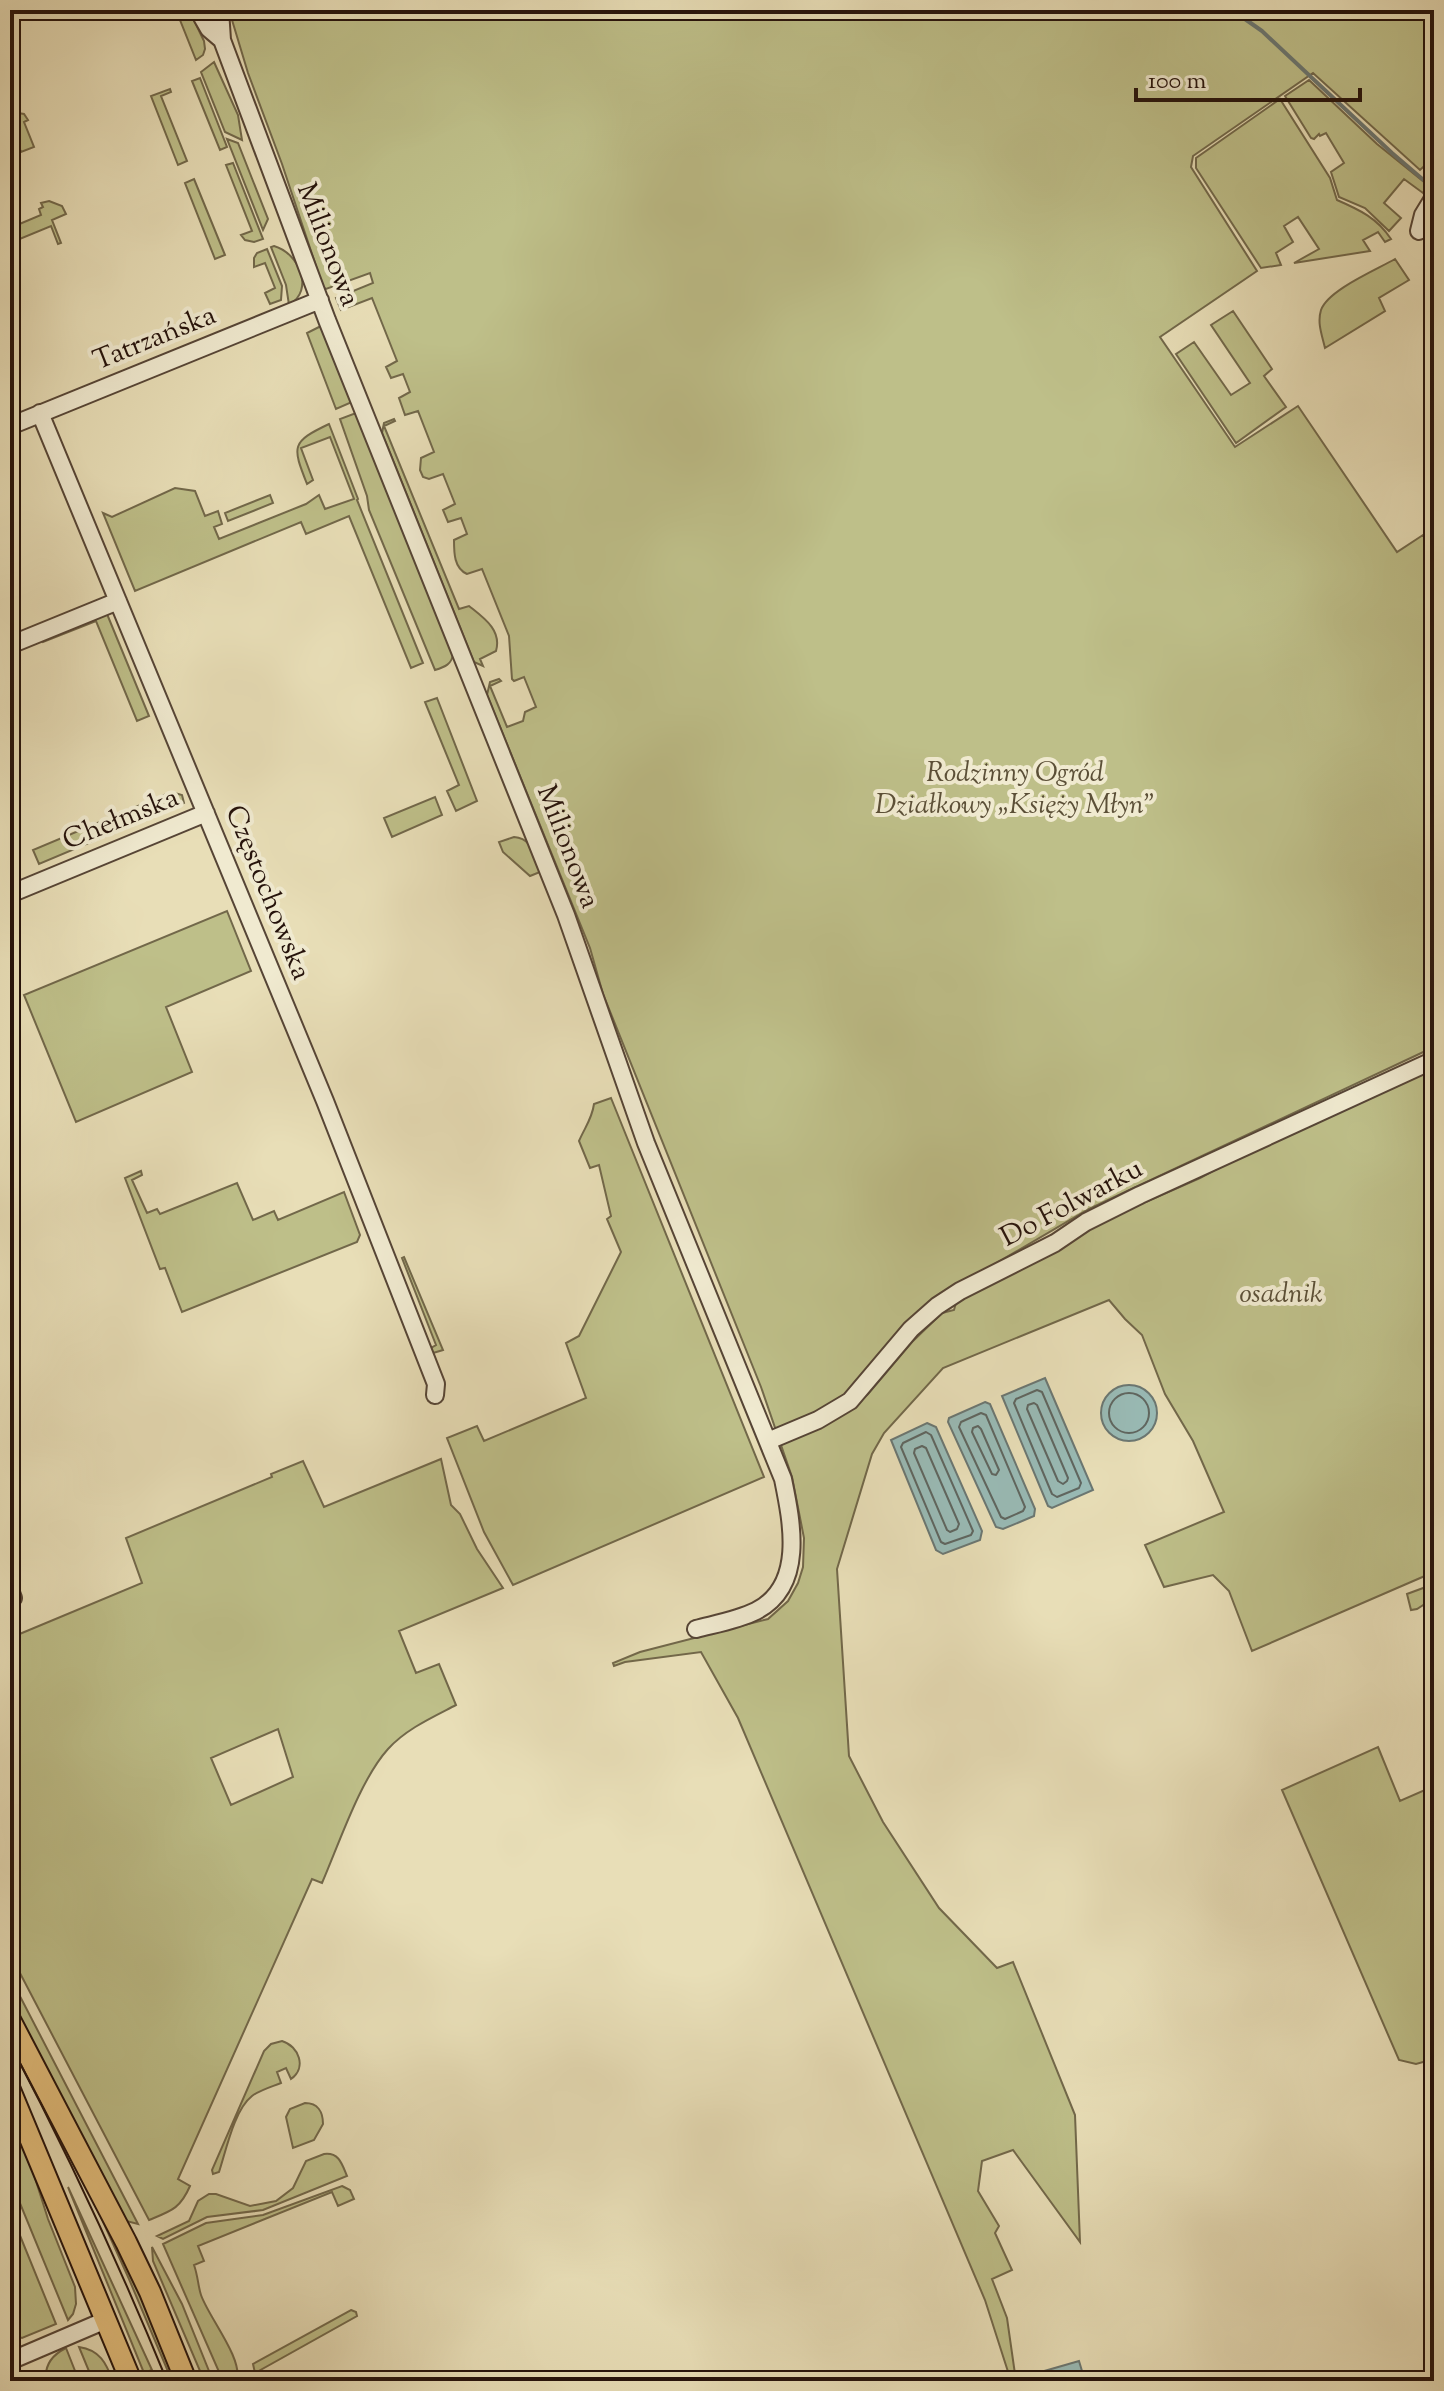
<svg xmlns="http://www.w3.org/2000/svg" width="1444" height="2391" font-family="'Sorts Mill Goudy',serif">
<rect width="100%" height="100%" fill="#e8deb7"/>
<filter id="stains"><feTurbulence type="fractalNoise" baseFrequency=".0025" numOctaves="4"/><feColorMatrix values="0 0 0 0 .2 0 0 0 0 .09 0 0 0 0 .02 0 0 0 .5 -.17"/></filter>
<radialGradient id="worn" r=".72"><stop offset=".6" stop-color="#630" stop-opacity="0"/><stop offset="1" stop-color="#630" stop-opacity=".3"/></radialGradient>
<path fill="#bebf89" stroke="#72684a" stroke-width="2" fill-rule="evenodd" d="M176,10H189L204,41L205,49L203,55L196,60Z
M229,10H1434V157L1420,170L1313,73L1193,156L1191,167L1257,271L1160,337L1235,447L1298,406L1397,552L1423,535L1434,549V1047L1089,1209L950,1290L813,1429L827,1424L852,1408L868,1394L912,1342L942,1313L954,1310L957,1299L1082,1230L1200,1178L1291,1129L1434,1068V1572L1252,1651L1229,1591L1213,1575L1164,1587L1145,1545L1224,1512L1193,1441L1165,1394L1142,1335L1125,1319L1109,1300L943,1368L884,1433L872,1454L837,1569L849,1756L883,1822L939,1908L997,1968L1013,1962L1075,2115L1080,2242L1013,2150L982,2161L978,2191L999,2226L995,2233L1012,2270L992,2279L1007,2318L1016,2381H1011L985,2300L738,1718L701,1652L625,1662L614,1666L613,1663L640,1652L768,1619L788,1601L798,1583L803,1567L804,1538L792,1477L761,1387L603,994L590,948L487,695L490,682L499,679L501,681L490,686L507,727L523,721L525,712L536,707L524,677L514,681L512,679L509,636L482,569L467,574C454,568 454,553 454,540L467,534L461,518L448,522L443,510L455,504L443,474L429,479L423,477L420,470L421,458L434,452L418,411L405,415L399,398L410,392L403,374L391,378L386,367L397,361L372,298L341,310L336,298L373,283L370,273L326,289L323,287L282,164L248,73Z
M214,62L238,115L242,140L225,132L201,72Z
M200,78L227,147L220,150L192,81Z
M1309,80L1377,144L1429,186L1423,193L1404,179L1384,203L1401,218L1389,231L1365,208L1339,197L1331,172L1344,163L1326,133L1320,136L1319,134L1314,139L1311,138L1285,96Z
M170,89L171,92L161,96L187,161L178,165L151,96Z
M1280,99L1330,178L1337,200C1360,210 1377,218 1391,239L1385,242L1378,232L1363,240L1370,251L1294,263L1319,249L1298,217L1284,226L1293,242L1276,253L1281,265L1261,268L1196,168V158Z
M18,113L24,114L28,120L24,122L34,147L21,152L13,133H10V118L14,116L13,114Z
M227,139L238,143L268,219L263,230Z
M233,163L263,239L254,242L245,240L241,235L252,231L226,165Z
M194,179L225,255L215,259L185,183Z
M49,201L62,206L66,214L52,220L61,243L58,244L51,226L10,243V228L41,215L39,209L43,207L41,203Z
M274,246C299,253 315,290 289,305L286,285L271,247Z
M267,249L282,286L281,300L270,304L265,293L275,288L265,263L254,267V258L257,253Z
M1395,259L1409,280L1379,298L1385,311L1325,348C1322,335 1317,323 1321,310C1328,290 1376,270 1395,259Z
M1233,311L1272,369L1264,376L1286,407L1236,443L1176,354L1194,342L1231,395L1250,383L1211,325Z
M321,326L352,402L336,409L307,333Z
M356,413L453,654C452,664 445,667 435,670L369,510L367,496L340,419Z
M394,419L395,421L384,426L459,609L469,606C484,618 502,630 496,651L480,659L483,666L474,662L382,433L384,423Z
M329,424L358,499L357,500L423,663L411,668L349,516L306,534L301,522L135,591L103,513L112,517L175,488L195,491L205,516L218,511L222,524L214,527L219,539L306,504L319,495L325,509L354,499L330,437L301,448L313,480L307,484C292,446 291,442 329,424Z
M270,495L273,503L228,521L225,513Z
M107,614L149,716L137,721L96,621L43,642L42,640Z
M437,698L477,801L456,811L447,791L459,785L425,702Z
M171,792L182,795L184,803L39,864L33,850Z
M435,797L442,815L392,837L384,818Z
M514,837C532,838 534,855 541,869L540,872L530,876L503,852L499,842Z
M227,911L251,971L166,1007L192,1072L76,1122L24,995Z
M611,1098L764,1477L513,1585L484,1532L447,1438L477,1426L484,1441L586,1398L566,1343L579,1336L621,1252L607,1219L611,1216L599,1165L590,1168L579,1141C585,1127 592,1119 594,1104Z
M141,1171L142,1175L132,1180L147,1213L157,1209L160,1214L237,1183L253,1220L274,1211L278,1220L344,1192L360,1235L357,1242L182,1312L165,1268L160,1269L125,1178Z
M404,1257L443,1350L433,1353L431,1348L436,1345L402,1258Z
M441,1459L451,1505L460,1514L477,1549L503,1588L399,1631L416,1673L439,1664L456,1705C433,1717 406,1729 388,1749C360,1780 339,1844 322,1883L312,1879L178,2179L190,2186C180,2209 171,2211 149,2220L10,1954V1638L142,1583L126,1538L272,1477L271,1474L303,1461L324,1507ZM278,1729L293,1777L231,1805L211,1758Z
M1434,1584V1598L1417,1609L1411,1610L1407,1594Z
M1378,1747L1400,1801L1434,1786V2059L1416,2064L1399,2060L1282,1790Z
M10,1977L138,2224L126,2221L10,1999Z
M282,2041C299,2046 307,2068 291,2079L286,2068L277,2072L281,2083C271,2087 260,2090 252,2096C234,2110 226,2151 219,2172L213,2174L212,2170L264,2051L271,2044Z
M305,2103C318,2103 323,2112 323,2124L314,2140L293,2148L286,2117L290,2109Z
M10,2114L28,2156L48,2219L75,2287L76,2304L73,2314L68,2320L10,2179Z
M324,2154C339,2152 342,2164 347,2176L263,2210L207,2217L163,2239L157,2236L189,2221L198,2201L209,2194H216L250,2206L276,2201L293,2188L306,2161Z
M81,2173L133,2276L177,2381H172L129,2279Z
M342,2186L350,2190L354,2199L338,2206L332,2192L198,2246L204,2261L194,2265C198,2276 198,2286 201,2295C209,2318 243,2358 237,2381H223L163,2244L206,2223L263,2215Z
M68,2187L152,2370L144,2373Z
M10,2211L56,2324L22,2338L10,2334Z
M152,2247L182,2304L213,2381H205L203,2378L153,2261Z
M351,2310L356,2312L357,2316L255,2373L253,2364Z
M79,2347C100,2350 106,2363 113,2381H93Z
M66,2348L79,2381H46C44,2365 52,2355 66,2348Z"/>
<path fill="#99bbb6" stroke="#6b7772" stroke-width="2" d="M1045,1378L1093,1490L1052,1508L1048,1506L1002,1396Z
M1101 1413a28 28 0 1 1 56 0a28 28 0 1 1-56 0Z
M985,1402L990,1404L1035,1509L1034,1516L1003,1529L996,1527L948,1422L949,1418Z
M927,1423L936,1427L982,1531L980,1540L943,1554L936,1550L891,1440Z
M1079,2361L1085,2381H1021L1020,2378Z"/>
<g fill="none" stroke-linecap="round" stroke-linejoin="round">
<path stroke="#5f6660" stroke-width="2" d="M1037,1390L1042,1392L1081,1483L1079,1488L1057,1497L1052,1494L1014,1403L1016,1399Z
M1109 1413a20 20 0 1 1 40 0a20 20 0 1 1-40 0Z
M1034,1403L1037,1405L1068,1478L1067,1481L1063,1484L1058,1481L1027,1409L1028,1405Z
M981,1413L986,1415L1025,1507L1023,1511L1005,1519L1001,1517L959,1427L961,1422Z
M978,1426L981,1429L999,1470L996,1475L992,1474L972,1432L973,1428Z
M926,1432L931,1435L973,1531L971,1535L945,1544L941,1542L901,1447L903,1443Z
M922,1446L926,1448L959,1524L957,1529L950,1532L947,1530L914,1453L915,1449Z"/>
<path stroke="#6b7772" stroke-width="4" d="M1232,10L1262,31L1392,153L1434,189"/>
<g stroke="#564536" stroke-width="20">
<path id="minor" d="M198,10L209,29L222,40
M220,10L222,40L327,320L566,915L646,1143L783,1479C792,1523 805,1586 756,1611C738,1620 715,1624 696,1629
M1419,231L1423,215L1434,197
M40,413L325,1101L436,1384L435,1395
M10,426L320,300
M10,645L118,601
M10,894L206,813
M768,1441L818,1420L850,1401L911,1329L937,1306L960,1291L1055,1243L1086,1222L1140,1195L1434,1060
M10,1590L13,1598
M10,2361L106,2320"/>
</g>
<g stroke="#25120b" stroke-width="24">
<path id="major" d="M10,2020L126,2242L150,2292L186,2381
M10,2090L131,2381"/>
</g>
<use href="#minor" stroke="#f0ead0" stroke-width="16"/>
<use href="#major" stroke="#e4bf7c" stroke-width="20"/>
<path stroke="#25120b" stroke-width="2" d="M10,2044C68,2154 120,2266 167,2381"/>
</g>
<g text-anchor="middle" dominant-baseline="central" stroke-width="8" stroke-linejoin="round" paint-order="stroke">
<g font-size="28" fill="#25120b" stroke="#f0ead0">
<text transform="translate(327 245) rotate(69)">Milionowa</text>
<text transform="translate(155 339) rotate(-22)">Tatrzańska</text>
<text transform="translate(121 820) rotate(-22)">Chełmska</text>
<text transform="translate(567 847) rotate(69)">Milionowa</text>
<text transform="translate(267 893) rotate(68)">Częstochowska</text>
<text transform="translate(1072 1204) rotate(-28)">Do Folwarku</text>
</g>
<g font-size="28" font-style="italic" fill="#5b4f37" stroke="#f0ead0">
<text x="1015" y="774">Rodzinny Ogród<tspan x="1015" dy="32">Działkowy „Księży Młyn”</tspan></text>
<text x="1281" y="1295">osadnik</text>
</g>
</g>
<rect width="1444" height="2391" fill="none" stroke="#e8deb7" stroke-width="40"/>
<rect x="12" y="12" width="1420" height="2367" fill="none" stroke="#25120b" stroke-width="4"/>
<rect x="20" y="20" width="1404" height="2351" fill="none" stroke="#25120b" stroke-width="2"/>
<path d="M1136 88v12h224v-12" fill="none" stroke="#25120b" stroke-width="4"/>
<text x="1148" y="88" font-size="24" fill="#25120b" stroke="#f0ead0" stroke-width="6" paint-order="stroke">100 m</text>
<rect width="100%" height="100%" filter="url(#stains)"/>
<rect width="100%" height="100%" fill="url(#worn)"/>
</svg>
